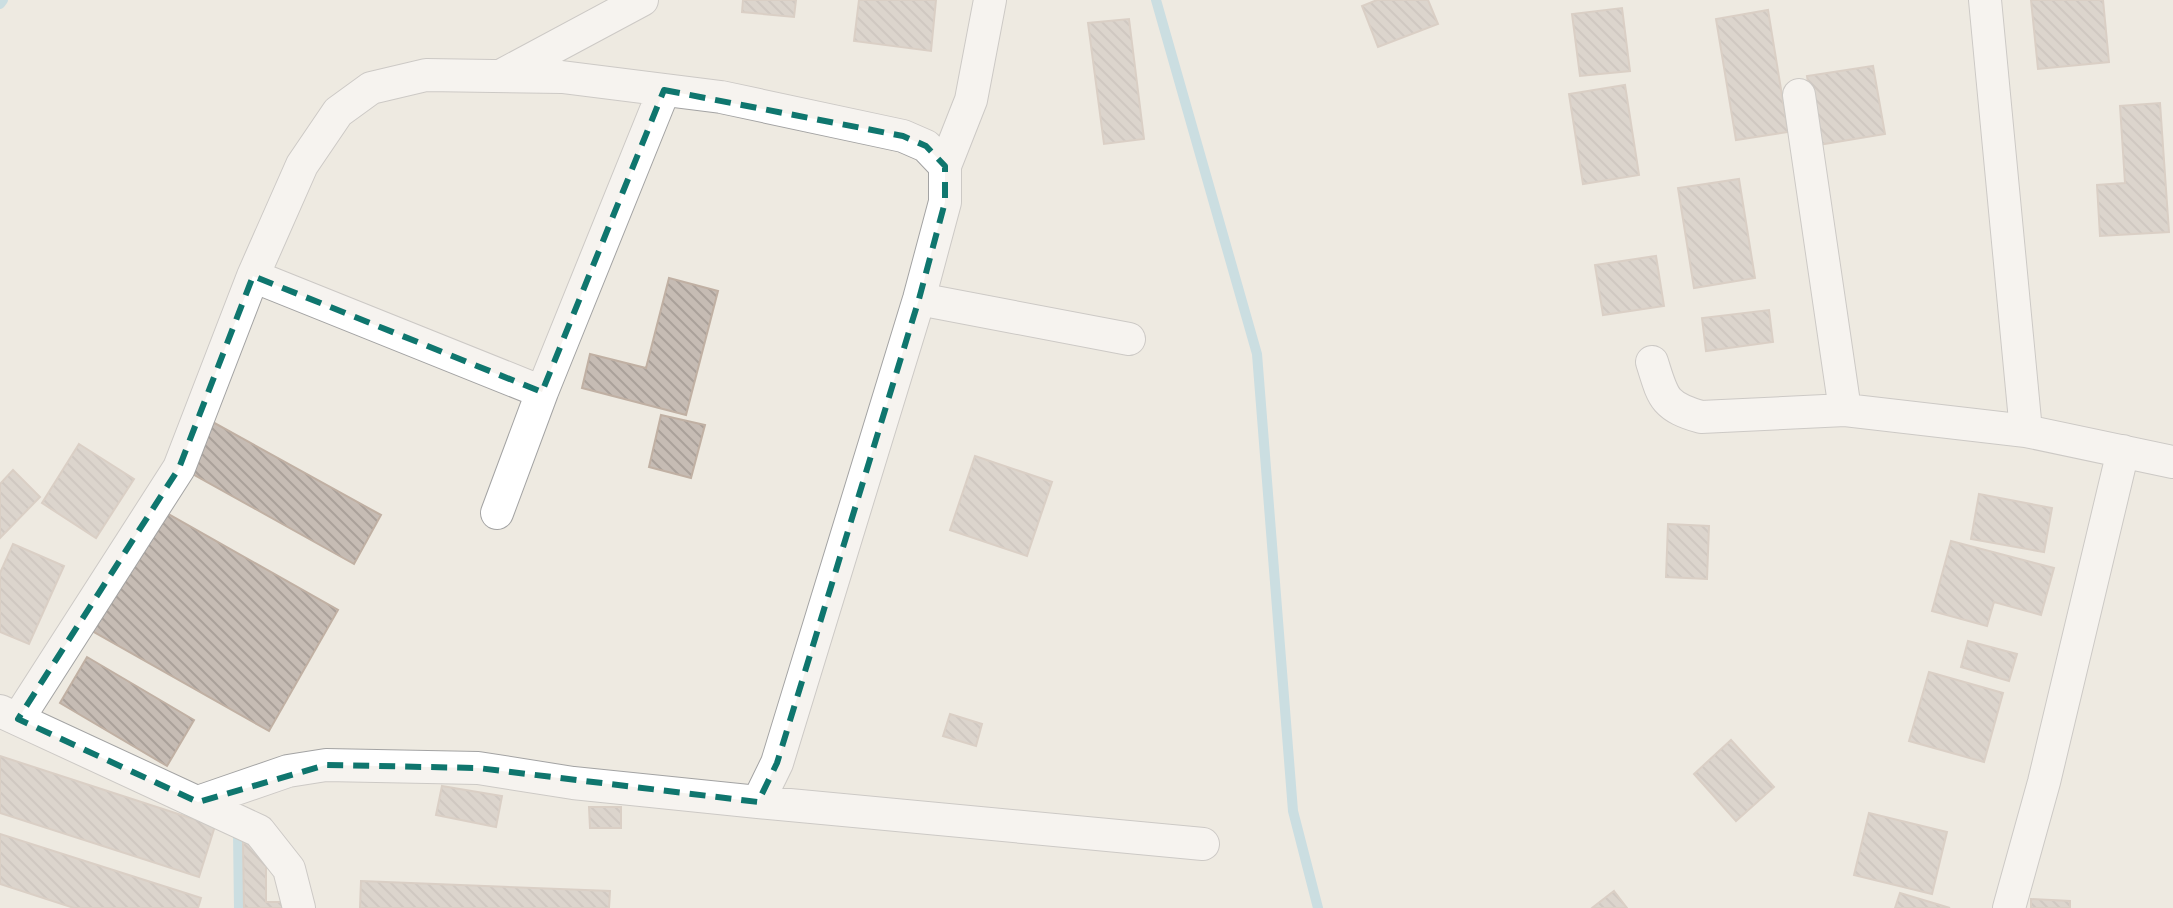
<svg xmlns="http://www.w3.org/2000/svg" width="2173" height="908" font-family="Manrope,sans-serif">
<defs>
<pattern id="building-back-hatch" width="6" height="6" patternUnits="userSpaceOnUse" patternTransform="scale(2)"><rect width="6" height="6" fill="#c6bcb4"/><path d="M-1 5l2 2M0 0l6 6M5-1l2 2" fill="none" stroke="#aaa19a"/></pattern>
</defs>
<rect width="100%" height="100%" fill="#eeeae1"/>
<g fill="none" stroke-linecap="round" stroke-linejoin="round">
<path stroke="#9fd0df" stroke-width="10" d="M1156,0L1257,354L1293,811L1318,908
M0,4L3,0
M233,829L238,832L239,908"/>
</g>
<path fill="url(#building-back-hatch)" stroke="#c0b0a3" stroke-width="2" d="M743,0H796L794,17L742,12Z
M859,0H936L931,51L854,41Z
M1377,0H1428L1438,24L1378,47L1362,6Z
M2031,0H2103L2109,62L2038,69Z
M1622,8L1630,71L1580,76L1572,14Z
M1768,10L1788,132L1736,140L1716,19Z
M1129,19L1144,139L1104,144L1088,23Z
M1873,66L1885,134L1818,145L1807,76Z
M1625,85L1639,175L1583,184L1569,94Z
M2160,103L2169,232L2100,236L2097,185L2125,183L2120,106Z
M1739,179L1755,278L1694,288L1678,188Z
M1656,256L1664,306L1603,315L1595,265Z
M669,278L718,291L686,415L582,388L590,354L646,368Z
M1769,310L1773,342L1706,351L1702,318Z
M661,415L705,425L691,478L649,467Z
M209,420L381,515L354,564L182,468Z
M79,444L134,479L96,538L42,503Z
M975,456L1052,482L1027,556L950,530Z
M13,470L40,497L0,538V484Z
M1979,494L2052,508L2044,552L1971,539Z
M156,507L338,610L269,731L87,628Z
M1668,524L1709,526L1707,579L1666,577Z
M1951,541L2054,568L2041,615L1994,602L1987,626L1932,611Z
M13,544L64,566L29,644L0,632V573Z
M1968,641L2017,654L2009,681L1961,667Z
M87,657L194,720L167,766L60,703Z
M1929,672L2003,693L1984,762L1909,741Z
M950,714L982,724L976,746L943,736Z
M1731,740L1774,787L1736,821L1694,774Z
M0,756L215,826L199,877L0,813Z
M442,786L502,796L496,827L436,815Z
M589,807H621V828H590Z
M1869,813L1947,832L1932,894L1854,875Z
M0,834L201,898L198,908H74L0,884Z
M243,843H266V902H289V908H244Z
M361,881L610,891L609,908H360Z
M1614,891L1627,908H1592Z
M1900,893L1950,908H1895Z
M2031,899L2070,901V908H2031Z"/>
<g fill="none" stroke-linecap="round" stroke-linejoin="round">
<g stroke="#a3a3a3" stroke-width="34">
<path id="minor" d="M1985,0L2026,431
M502,75L642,0
M1799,95L1845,410
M253,276L542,392
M919,299L1129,339
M1652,362C1663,397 1663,406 1701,417L1845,410L2026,431L2173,462
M497,513L542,392L664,90
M0,711L259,831L289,869L299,908
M18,719L179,468L253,276L302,165L338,112L371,88L426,75L562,77L721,97L903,136L926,146L945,166
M198,802L288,771L326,765L478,768L573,783L758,802L777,763L919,299L945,202V166L971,100L990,0
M758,802L1203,844
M2009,908L2044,782L2123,451"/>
</g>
<use href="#minor" stroke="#fff" stroke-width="32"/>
</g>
<path d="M0 0H2173V908H0ZM664,90L903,136L926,146L945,166V202L919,299L777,763L758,802L478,768L326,765L198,802L18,719L179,468L253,276L542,392Z" fill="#eeeae1" fill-opacity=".55" fill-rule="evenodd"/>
<path fill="none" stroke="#0f766e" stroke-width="6" stroke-dasharray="16 10" stroke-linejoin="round" d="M664,90L903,136L926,146L945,166V202L919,299L777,763L758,802L478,768L326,765L198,802L18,719L179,468L253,276L542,392Z"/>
</svg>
